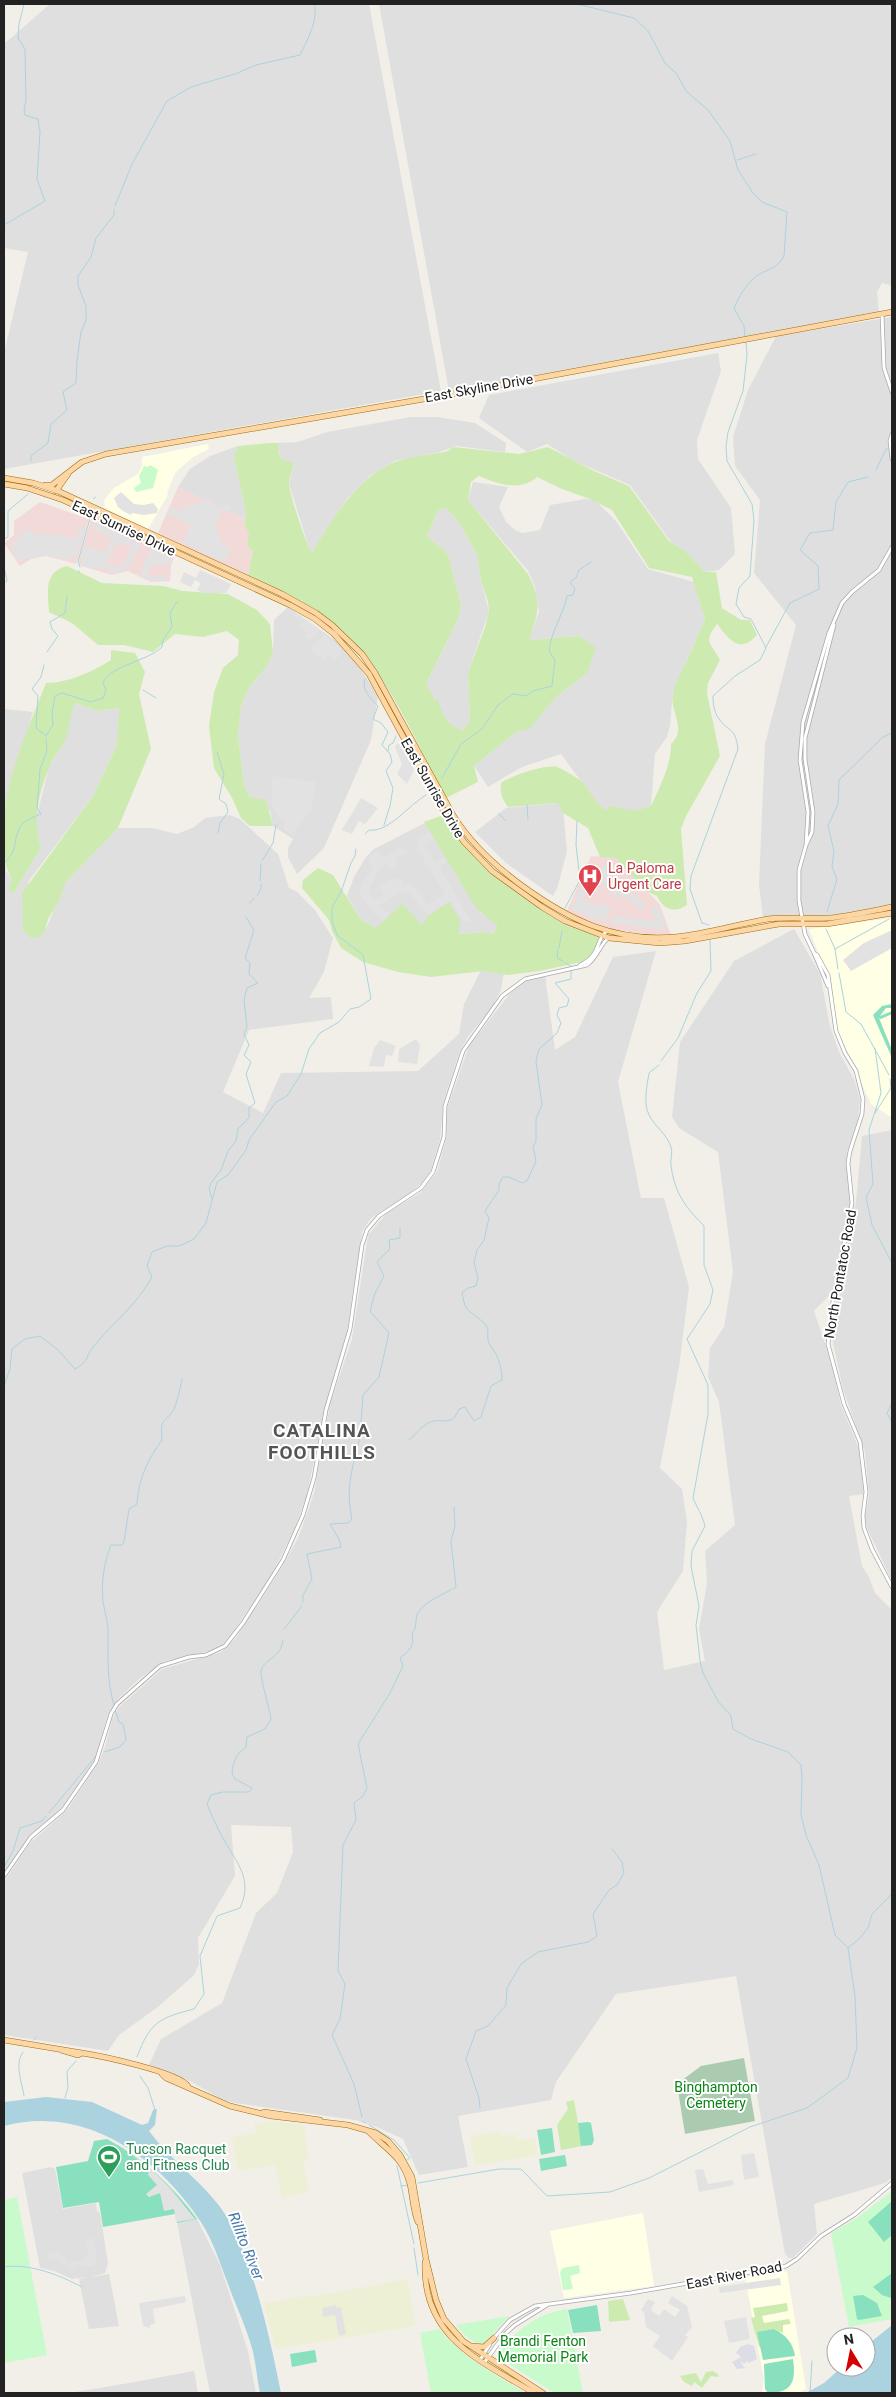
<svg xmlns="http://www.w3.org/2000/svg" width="896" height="2397" font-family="Roboto,sans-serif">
<rect width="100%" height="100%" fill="#f2efe9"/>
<path fill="#e0dfdf" d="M50,4H369L441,391L4,469V353L28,252L4,248V44Z
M379,4H892V286L882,283L877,292L879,313L449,391Z
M892,317V904L844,914L763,918L759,884L765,744L796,625L754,573L760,500L735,466L733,437L748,390L776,336Z
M718,353L721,371L697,440L698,459L731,508L735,554L719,570L705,572L685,551L671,542L630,485L574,461L547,444L527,452L479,418L489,395Z
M411,417H437L475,423L506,443L505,452L456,446L437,453L395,461L370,476L347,499L312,552L310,551L289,484L294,464L282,460L278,450L279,443L298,442L327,432Z
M238,446L234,457L246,513L245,519L178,487L190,469L210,456Z
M473,482L508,487L499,507L506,522L515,530L522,533L540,530L550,505L586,499L595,500L616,521L648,569L694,582L705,619L673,692L670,726L667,737L655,754L651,806L634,811L606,810L600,807L561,754L522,767L488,787L474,766L515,733L530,727L555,698L587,673L579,636L529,640L539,612L535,587L528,571L468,500Z
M446,508L458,521L477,554L481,581L489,611L468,673L470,721L463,730L455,729L442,714L439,701H436L426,684L458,619L461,605L448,554L427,536L438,511Z
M288,607L339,643L358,665L378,696L371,740L324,848L297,874L288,857V848L293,839L273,826L270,811L250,797L244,785L238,734L241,706L250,686L267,666L273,653L274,620Z
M75,703L97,711L120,708L117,745L93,796L28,882L45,931L66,882L118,828H153L177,834L194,827L205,818L229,815L240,819L278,854L289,888L296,891L315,910L333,938L324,972L309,998L331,997L333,1019L249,1030L223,1092L263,1113L281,1073L418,1071L459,1034L464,1004L481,970L505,965L501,990L490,1011L469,1035L460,1051L443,1103L440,1140L430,1172L422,1183L409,1194L371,1218L362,1232L345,1345L324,1410L307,1495L294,1530L271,1576L231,1635L221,1646L212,1651L165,1661L139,1679L117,1700L108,1714L94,1761L55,1817L33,1832L4,1873V833L6,871L12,879L14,893L41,847L37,834L36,819L49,767L65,740L69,719Z
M4,709L33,712L4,812Z
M558,803L563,808L567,851L557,889L553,896L506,863L475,832L506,808Z
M425,823L481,913L489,917L497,926L493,934L484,932L459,934L422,925L414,918L389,916L377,929L361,920L347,896L354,877L366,857L374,849Z
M794,929L820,974L830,1026L839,1052L855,1081L860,1100L858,1120L847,1152L850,1207L833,1291L814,1311L832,1364L841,1405L859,1449L864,1494L849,1496L862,1566L869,1577L875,1593L892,1610V2178L885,2183L814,2204L817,2234L793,2258H789L785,2254L736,1976L616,1994L556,2082L551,2100L458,2116L468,2167L419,2175L403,2139L377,2127L355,2120L235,2103L221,2099L190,2081L149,2065L161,2039L222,2003L256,1913L277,1893L293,1852L291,1827L231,1825L235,1876L198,1938L199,1964L194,1975L159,2006L119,2035L108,2051L4,2035V1882L30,1843L67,1810L99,1762L105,1747L112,1719L119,1707L162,1669L221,1652L235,1639L282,1567L299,1536L314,1493L330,1404L352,1339L368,1235L387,1213L420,1193L437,1172L447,1136V1109L469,1046L515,987L525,981L545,975L555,1050L575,1037L613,957L656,951L618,1082L641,1198H664L689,1287L679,1367L660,1468L682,1489L687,1522L683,1571L657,1612L664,1670L705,1661L699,1629L707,1583L705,1551L735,1525L719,1402L708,1377L710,1348L724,1327L733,1272L718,1152L679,1128L672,1117L680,1042L734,961Z
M892,1130V1581L867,1528L865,1516L869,1496L865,1452L843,1389L831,1333L841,1268L856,1202L862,1136Z
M51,2167L55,2169L63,2209L96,2203L97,2211L100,2213L108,2263L105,2273L91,2277L109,2274L119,2326L89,2329L79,2279L87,2277L72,2279L54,2271L40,2268L22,2173Z
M197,2219L220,2265L248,2351L256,2393H210L177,2223Z
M194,2371L198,2393H69L129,2383Z"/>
<path fill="#f2dad9" d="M178,487L245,519L244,525L249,534L253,551L248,576L158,533Z
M40,502L89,519L76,564L46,556L31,559L20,566L4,543L14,535V521Z
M91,520L174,557L171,566L170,581L151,582L128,571L112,575L81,566L78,561Z
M591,856L616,858L660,905L671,935L642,934L612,929L566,913Z"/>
<path fill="#ffffe5" d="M208,444L209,449L193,457L175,473L167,493L168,495L148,529L105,508L104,500L114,488L138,474L142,466V457Z
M892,918V1118L871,1104L837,1029L831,978L818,952L809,929Z
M643,2213L654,2286L564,2298L550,2231Z
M787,2271L806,2389L798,2393H762L764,2380L745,2277Z"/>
<path fill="#eef0d5" d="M274,2121L304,2125L309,2160L303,2161L309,2192L282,2198L275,2165L238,2171L232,2137L256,2133L254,2124Z
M500,2131L501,2136L516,2134L518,2140L535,2138L538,2155L475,2166L470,2136Z
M407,2279L416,2326L275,2349L264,2303L311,2295V2297Z"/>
<path fill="#cdebb0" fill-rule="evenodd" d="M268,443H279L278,451L282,460L294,463C293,469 290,476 289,482C288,490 307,548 312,552C334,518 355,479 395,462C411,456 432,455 448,451L453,447L519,454L548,447L594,471L629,486L669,541L685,551L705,572H716L722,608L741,620H750L757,635C739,655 729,639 717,624C703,643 710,641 720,660L708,683L707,693L720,756L686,816L681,829L687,905C674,914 663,909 657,896L646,891L616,858L600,857L588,828L563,813L558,803L508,807C502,799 500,793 501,783C510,776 545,764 557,767C559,767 579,779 580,780C590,789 594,803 606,810L611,806L634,811L651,806C660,786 671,766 671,744C688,728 669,712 673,694C675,682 683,669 688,658C694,645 699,632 705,619L692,577L649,568L612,510L590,499L562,489L537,477C521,492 497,484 479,476L471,482L468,500L528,574C542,601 539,612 529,640L579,636L596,648L587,673L555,698L530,728L515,733L474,766L478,782L446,798C414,739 385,665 332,622C307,602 277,590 248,576L253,551L247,545L249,534L244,525L246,513L234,457L238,446ZM446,508L458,521L477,554L481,581L488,602L489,611L485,627L468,673L470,721L463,730C448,727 442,714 439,701H436L426,684L458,619L461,605L448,554L427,536L438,511Z
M67,566L102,583L163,586L183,591L228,594L257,610L270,624L273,653L267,666L250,686L241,706L238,734L244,785L250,797L266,800L273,826H250L241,818L232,798L214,768L209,726L214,692L223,668L238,655L239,640L227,631L203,637L175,634L153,652L124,645H98L72,623L49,612C48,593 43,572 67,566Z
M111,650L135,653L145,672L139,694L151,749L118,828L66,882L58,903L48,919L45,931L39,937L31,938L23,931L22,893L93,796L117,745L119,708L97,711L75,703C70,715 70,729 65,741C61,750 52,758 49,768C39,792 32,822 41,847L14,893L8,890L12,879C5,869 5,859 4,846C4,835 2,823 4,812C10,768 30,724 46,683C68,683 92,672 111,660Z
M443,815L492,871L542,907L599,938L592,955L586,961L539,971L507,975L483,971L431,977L398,972L363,962L341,948L332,931L329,920L302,888L303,880L318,868L333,875L361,920L376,928L402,904L422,925L428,916L449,902L460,919L459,934L484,932L493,934L497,926L476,908L424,822Z
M574,2100L582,2146L561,2150L557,2125L568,2109L566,2102Z
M623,2299L630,2320L609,2322L608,2301Z
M787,2303L788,2311L762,2316L764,2323L789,2319L791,2324L783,2325V2333L774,2329L758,2332L761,2347H759L751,2318L755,2317L753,2308Z
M713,2371L718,2374L719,2377L711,2376L702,2388L694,2382L692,2386L684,2382L680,2376L696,2373L701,2382L706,2372Z"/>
<path fill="#aacbaf" d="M744,2058L755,2121L685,2134L677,2084L701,2066Z"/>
<path fill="#c8facc" d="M150,465L158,470L153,488L136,492L134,488L141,483L139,476L144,466L148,467Z
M892,2191V2319L849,2327L831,2233L857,2218Z
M17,2197L47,2355L4,2363V2200Z
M579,2265L580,2273L570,2276L573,2289L563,2290L560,2272L563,2268Z
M567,2309L583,2393H554L497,2356C515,2330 536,2314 567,2309Z
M510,2316L483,2344C472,2344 462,2333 456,2325Z
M439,2329C462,2357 494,2374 525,2393H431L420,2333Z"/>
<path fill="#88e0be" d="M892,1004V1008H886L880,1016L892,1011V1014L881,1019L879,1018L892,1050V1058L873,1015L882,1006Z
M588,2122L591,2123L594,2140L592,2145L581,2146L578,2123Z
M552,2128L555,2152L541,2155L537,2130Z
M107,2139C143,2158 173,2186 197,2219L177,2223L175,2214L103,2227L99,2202L63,2208L56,2167L88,2161L94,2141Z
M565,2155L567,2166L541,2171L539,2159Z
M892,2201V2235L884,2242L868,2222Z
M892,2273V2298H891L882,2295L873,2287Z
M863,2295L877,2303L882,2316L859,2320L857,2319L853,2296Z
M597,2305L601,2331L573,2333L568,2310Z
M774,2329C786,2335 793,2343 795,2356L763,2360L757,2332Z
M315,2350L317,2362L292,2367L290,2354Z
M793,2359C796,2381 793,2393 768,2393L765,2389L764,2364Z"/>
<path fill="#e2e2e2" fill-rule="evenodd" d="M121,492L134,504L144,505L153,503L158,509L157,513L144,515L132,513L131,515L123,511L118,507L114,498Z
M203,500L220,508L222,503L231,507L229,512L221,508L222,511L215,526L224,548L225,546L231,549L224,562L183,543L191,525L168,514L171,507L180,511L182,506L189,509L192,502L199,505Z
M96,523L141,545L128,567L119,573H113L104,567L95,569L82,565L80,559L85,546L106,552L112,538L92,528ZM118,541L132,547L124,564L117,568L106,563Z
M80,526L86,528L77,555L65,560L46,555L20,561L10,548L13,546L11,544L19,539L17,535L31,530L34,534L60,535L75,540Z
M152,548L172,557L170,564L151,565L147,574L152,576H166V580L151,581L141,576L145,560Z
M200,570L231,584L226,593H203L197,590L201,583L195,580L191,587L180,582L184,572L196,578Z
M293,613L298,614L320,630L309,641L304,637L306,632L299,626L303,621L294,618Z
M324,634L343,651L335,661L328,655L323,660L321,656L317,658L310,649Z
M400,742L414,770L407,784L397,774L402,764L396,750L395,746Z
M273,776L316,782L311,811L291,835L284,829L285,822L278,816L273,807L271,801L273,790H271Z
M361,798L378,808L365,824L359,821L352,834L342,830Z
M429,831L434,839L425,845L435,862L444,857L447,862L439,866L471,921L468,923L463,922L450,901L429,914L425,913L409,892L399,893L378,907L390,913L384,920L376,916L360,895L359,890L373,866L367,859L377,850L382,858L403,847L407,853L395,857L399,864L391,869L386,864L380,869L368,891L375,900L383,895L378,887L389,880L401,878L403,885L409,884L416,888L428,905L445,894L416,847L419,844L417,838Z
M605,865L645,905L640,910L623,894L618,899L597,878L603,871L601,869Z
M586,871L594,873L583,899L596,906L597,903L611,908L605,922L572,910Z
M657,905L668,927L659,929L611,923L613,916L655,921L651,908Z
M892,930V948L851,971L843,960L864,943Z
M416,1039L420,1045L417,1064L398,1062L399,1049Z
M380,1040L396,1046L392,1056L386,1055L384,1067L369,1066L374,1048Z
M754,2153L759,2177L744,2180L741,2155Z
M133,2156L153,2171L170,2188L195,2219L176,2222L174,2209L164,2211L160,2193L149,2197L146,2194L157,2185L148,2175L149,2171Z
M703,2169L708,2184L733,2180L734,2185L699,2192L695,2170Z
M93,2238L97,2259L93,2266L81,2267V2265H77V2268H70L53,2259L48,2260L46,2253L57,2251L67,2259L65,2262L68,2263L69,2261L73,2262L85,2260L88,2253L86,2240Z
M780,2278L781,2285L720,2293L719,2287Z
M185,2296L186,2302L153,2309L155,2324L150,2325V2328L143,2326L139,2303Z
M672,2296L687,2306L692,2327L685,2335L688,2337L672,2361L653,2346L660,2336L646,2327L644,2312L641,2310L648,2299L655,2302L651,2310L659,2316L664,2309L675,2317L680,2310L668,2303Z
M336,2305L337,2308L341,2307L346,2334L339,2336L335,2315L323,2317L322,2308Z
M746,2317L750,2339L729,2343L724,2321Z"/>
<path fill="#dddde8" d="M748,2344L754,2346L757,2359L749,2363L746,2361L745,2364L740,2361L745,2368L737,2369L732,2362L741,2357L736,2353L740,2347Z"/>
<path fill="#aad3df" d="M46,2097L92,2102L142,2125L148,2123L153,2110L157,2109L155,2125L149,2131C169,2158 196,2177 217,2203C250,2243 271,2342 281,2393H260C257,2379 256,2363 252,2348C246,2327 236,2306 228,2284C220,2263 213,2241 201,2222C158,2156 84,2104 4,2126V2102Z
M892,2325V2393H806L824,2383L842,2367H866V2346Z"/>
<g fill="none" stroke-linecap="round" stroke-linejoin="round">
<path stroke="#aad3df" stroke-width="1" d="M577,4L634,18L648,31L665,63L676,73L686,91L708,110L730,141L738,170L753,193L762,202L787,212L784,256C778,268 768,269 758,275C747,283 739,296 734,308L744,326L745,338
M737,160L756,154
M115,206L132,164L167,101L191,87L235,74L256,65L300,55C307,41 319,19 314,4
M4,225L45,201L37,179L40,132L38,119L25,115L24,109L26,101L25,49L18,38L19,24L24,4
M31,461V456L48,443L51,424L67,410L63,392L76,383L77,361L81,332L86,320V306L78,285V276L91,257L96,238L114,215V210
M876,470L886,449H889
M94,499L95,497
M4,539L8,537V511L28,494
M4,566L7,581L4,583
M80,567L78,561L91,515
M79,573V571
M766,647L790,603L819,589L818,566L800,550L810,533L833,530L836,502L848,482L868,477
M47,652L58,636L52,629L50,622L65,613L67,596
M44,665L41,677L32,689L38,696L36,728L45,735
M365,679C361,690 371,699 378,706L373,719L381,723L388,732L382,745L390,754L392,762L386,771L393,788L390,806L384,825
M143,690L156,698
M46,736L53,725L52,713L55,696L62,693L91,702L103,698L106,690L103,683C109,666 148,661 162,647L163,640L172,627L170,613L177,602
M388,751L389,745L393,743L396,736
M217,752L224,774L219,799L226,804L228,812L220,823L218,833
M442,778L461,744L482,729L498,705L513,694L526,696L533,691L552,686L555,660L549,651C551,631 563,616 567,596L573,595L575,589L571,584V581L576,578L579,570L591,562
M527,805L528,819
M499,814L506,821
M365,834L369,830C388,833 409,805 426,795
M262,861L273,843L276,825
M4,863C19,850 12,842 20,827C24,820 34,817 41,814L37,808L40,769L47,751L46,739
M260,881L261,864
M257,896L261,889V884
M250,903L254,898
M565,908L580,880L576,845L577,821
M827,912L837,879L832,867L834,851L828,826L838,804L839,780L883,737L892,733
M709,925L702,923L690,889L691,876L738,749C735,726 729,733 719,719C714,712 713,704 713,696L735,676L760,660L766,648L751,619L744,617L736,604L739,588L750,576L754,520L752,504L727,461L726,447L728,432L743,391L747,355L746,342
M826,929L835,949L838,969
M559,948L562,931
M835,949L889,919
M558,950L557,958L563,961
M565,963L571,966
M839,973L846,1012L861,1024L889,1075
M875,1048L881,1093L869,1130L873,1184L866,1197L872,1225L892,1263
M661,1061L678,1038L697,993L711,971L710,940
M875,1113L891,1088L890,1079
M212,1199L209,1189L211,1183L221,1170L228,1151L236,1141L238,1129L249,1118V1108L255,1103L246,1074L251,1062L244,1055L249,1045L244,1034L247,1027L244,1000L247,988L258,983L249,974L250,963L245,958L254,930L246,917
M4,1386L10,1369L12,1349L25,1339L40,1336L57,1349L75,1369C91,1360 84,1357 94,1346C114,1321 136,1306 152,1277L147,1266L152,1252L167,1246H179L194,1239L206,1223L217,1182L228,1175L246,1150L249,1140L276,1102L287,1096L301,1074L309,1049L320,1033L339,1022L350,1009L359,1007L371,999L363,955L337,935L332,921V907L341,892L351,863L355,856L356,849
M892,1403L887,1413L892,1422
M409,1440C415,1435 421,1427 428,1423C442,1416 451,1429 459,1409L465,1407L474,1421L481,1417L491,1386L502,1380C502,1371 500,1362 496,1354C494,1350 489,1345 488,1340C487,1333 490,1329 484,1323C469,1309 466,1315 462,1293L468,1288L476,1286L478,1278L474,1263L477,1250L484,1240L489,1218L485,1211L499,1190V1184L503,1177H509L522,1183L527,1181L536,1161L533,1147L536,1141V1119L542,1105L536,1061L539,1049L557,1033L561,1023L557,1015L559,1008L567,1006L569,999L555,983L571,979V970
M356,1453L360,1437L363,1395L379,1377L389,1333L370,1311L375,1293L384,1276L377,1262L390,1249L389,1240L400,1238V1228
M303,1602V1595L312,1579L307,1554L341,1547L339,1539L330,1524L348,1523L352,1519C347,1495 349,1481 355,1457
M284,1629L302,1606
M114,1705C107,1681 108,1661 108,1636C109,1625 105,1613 103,1602C101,1583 104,1562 111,1545H122L124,1542L129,1509L137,1504C138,1480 148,1459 162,1440C160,1416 164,1425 174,1409C176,1406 182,1382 182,1379
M104,1752L120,1747L126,1740L123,1724L119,1722L115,1710
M49,1813L96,1756
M4,1867L13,1851L20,1828L42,1821L46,1816
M848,1948L860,1938L868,1928L872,1914L892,1894
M34,2040L36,2037
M23,2052C14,2064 22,2082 24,2096
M137,2057C150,2022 159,2018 194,2009L204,1994L200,1956L217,1916L240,1908C253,1880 238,1864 224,1840C217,1828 212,1816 207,1804L211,1795L223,1792H249L252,1788L235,1779L232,1774C233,1762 236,1754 246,1747L247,1737L265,1729L271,1719C270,1709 260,1679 261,1671C263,1659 281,1659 283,1640
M140,2076L148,2088L155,2110
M65,2098L68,2088L67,2071L76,2061
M480,2108L479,2098L466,2059L476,2031L488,2026L506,2005L507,1988L521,1964L538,1952L588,1942L597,1936L593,1914L609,1890L617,1885L624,1873L622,1862L612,1849
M362,2117L354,2084L332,2035L340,2019L345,1984L338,1971L343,1845L356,1820L354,1803L363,1796L367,1788L358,1744L390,1693L403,1666L400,1658C409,1651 415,1646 412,1634C417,1627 415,1623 417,1615C422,1602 445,1594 456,1587L451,1541L455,1526L454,1507
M362,2121L365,2123
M369,2125L394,2140L410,2158L407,2160
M397,2166L414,2244
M418,2183L499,2169H521L547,2196L610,2192L649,2178L750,2127L807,2108L848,2078L857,2048L855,1996L848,1948L835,1935L819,1865L806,1835L801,1815L802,1779L801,1765L788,1752L751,1739L733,1729L731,1716L718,1701L703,1673L700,1661L696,1625L699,1606L691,1566L692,1551L705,1526C702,1514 697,1508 693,1498L708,1414V1385L687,1339L710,1304L713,1290L704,1265V1226C685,1206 675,1194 671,1166C670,1160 673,1153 671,1147C667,1134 655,1127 649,1115C643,1103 647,1086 649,1073L659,1065
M401,2186L408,2185
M414,2248L418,2275
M4,2267C30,2263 59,2275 82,2287
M810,2393L812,2361"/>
<g stroke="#a9a9a9" stroke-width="4.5">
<path id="minor" d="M882,314L884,368L892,392
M892,434L890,441L892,459
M806,845L812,832L813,812L805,759V738L834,625
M814,953L805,934L799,901V870L806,845L808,812L800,760L803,722L829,633L842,603L852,592L879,570L892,547
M580,965C602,955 595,939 607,931
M828,986L814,953L817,955L828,975L836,1031L845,1053L856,1071L863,1099L862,1114L850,1151L848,1163L852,1203L833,1301L828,1344L844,1404L860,1442L866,1492L863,1515L864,1528L872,1549L892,1587
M4,1876L31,1837L63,1810L96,1762L111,1714L117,1704L160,1666L189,1657L206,1655L225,1646L243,1623L283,1560L303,1515L314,1478L326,1410L350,1329L362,1245L367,1230L379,1216L421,1188L433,1172L444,1137L445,1106L463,1051L502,996L525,979L587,965C598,957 601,942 609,938
M493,2339L510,2320L535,2306L631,2293L786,2266L797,2259L821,2236L854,2215L892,2183
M480,2360L490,2344
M484,2363L505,2334L515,2325L547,2305"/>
</g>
<g stroke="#a06b00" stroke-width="6">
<path id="major" d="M4,478L33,483L58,491L282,594L316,613L332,625L362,654L375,673L453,815C471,844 494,865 521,885C569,920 614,942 675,937C707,934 737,924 768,919C788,917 809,919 829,918C850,916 871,911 892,907
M4,484L27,488L63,500L290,605L315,619L334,634L369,674L444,812L464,842L492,871L542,907L565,921L609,938L660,943L685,941L779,924H827L892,913
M45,485H52L82,462L106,454L447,395L892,312
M56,491L68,474
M4,2040L82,2053L78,2055L61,2050
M82,2053C101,2056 178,2072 188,2086
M162,2074L166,2078L230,2106L271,2116L348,2125L376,2133L388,2141L400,2155L412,2177L426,2259L436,2300L444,2319L463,2341L543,2393
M264,2112L320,2120
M369,2132C387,2150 403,2157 410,2184C413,2197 413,2211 418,2222
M425,2262C422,2337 479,2360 534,2393
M473,2346L484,2347L494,2338"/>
</g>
<use href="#minor" stroke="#fff" stroke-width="3"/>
<use href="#major" stroke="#fcd6a4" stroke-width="5"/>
</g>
<defs>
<g id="hospital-pin" transform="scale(1.25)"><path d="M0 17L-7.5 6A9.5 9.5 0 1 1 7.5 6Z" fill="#e0444e" stroke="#fff"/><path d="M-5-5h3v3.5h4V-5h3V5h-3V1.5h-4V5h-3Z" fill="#fff"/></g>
<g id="stadium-pin" transform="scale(1.25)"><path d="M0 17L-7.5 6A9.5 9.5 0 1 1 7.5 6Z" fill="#2e9e5b" stroke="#fff"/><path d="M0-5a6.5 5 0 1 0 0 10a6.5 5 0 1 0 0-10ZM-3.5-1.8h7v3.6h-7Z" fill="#fff"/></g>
</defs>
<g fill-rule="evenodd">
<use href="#hospital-pin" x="590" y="876"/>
<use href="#stadium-pin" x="109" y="2157"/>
</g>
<g text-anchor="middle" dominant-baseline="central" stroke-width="4" stroke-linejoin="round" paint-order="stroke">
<g font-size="14" fill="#222" stroke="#fff">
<text transform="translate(479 388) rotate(-10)">East Skyline Drive</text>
<text transform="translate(124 528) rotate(25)">East Sunrise Drive</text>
<text transform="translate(433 788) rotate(60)">East Sunrise Drive</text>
<text transform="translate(840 1274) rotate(-80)">North Pontatoc Road</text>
<text transform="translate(734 2275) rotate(-11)">East River Road</text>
</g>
<g font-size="14" fill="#be3a42" stroke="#fff" text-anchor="start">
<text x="608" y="868">La Paloma<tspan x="608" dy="16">Urgent Care</tspan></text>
</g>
<g font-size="14" fill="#0c8416" stroke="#fff">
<text x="716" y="2087">Binghampton<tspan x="716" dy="16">Cemetery</tspan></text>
<text x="543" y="2341">Brandi Fenton<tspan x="543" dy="16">Memorial Park</tspan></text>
</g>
<g font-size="14" fill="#27864d" stroke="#fff" text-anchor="start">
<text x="126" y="2149">Tucson Racquet<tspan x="126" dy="16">and Fitness Club</tspan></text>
</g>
<g font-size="15" font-style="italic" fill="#4a7aab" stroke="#fff">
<text transform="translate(246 2246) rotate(68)">Rillito River</text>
</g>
<g font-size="19" font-weight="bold" letter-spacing="1" fill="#555" stroke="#fff">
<text x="322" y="1430">CATALINA<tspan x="322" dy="22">FOOTHILLS</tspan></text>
</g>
</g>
<rect width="896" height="2397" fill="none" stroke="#222222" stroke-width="10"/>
<g transform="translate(851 2352) rotate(350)"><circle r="24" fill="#ffffff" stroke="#a7a7a7"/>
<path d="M0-4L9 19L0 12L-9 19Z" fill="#d40000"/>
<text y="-8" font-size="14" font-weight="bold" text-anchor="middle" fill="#222222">N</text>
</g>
</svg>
